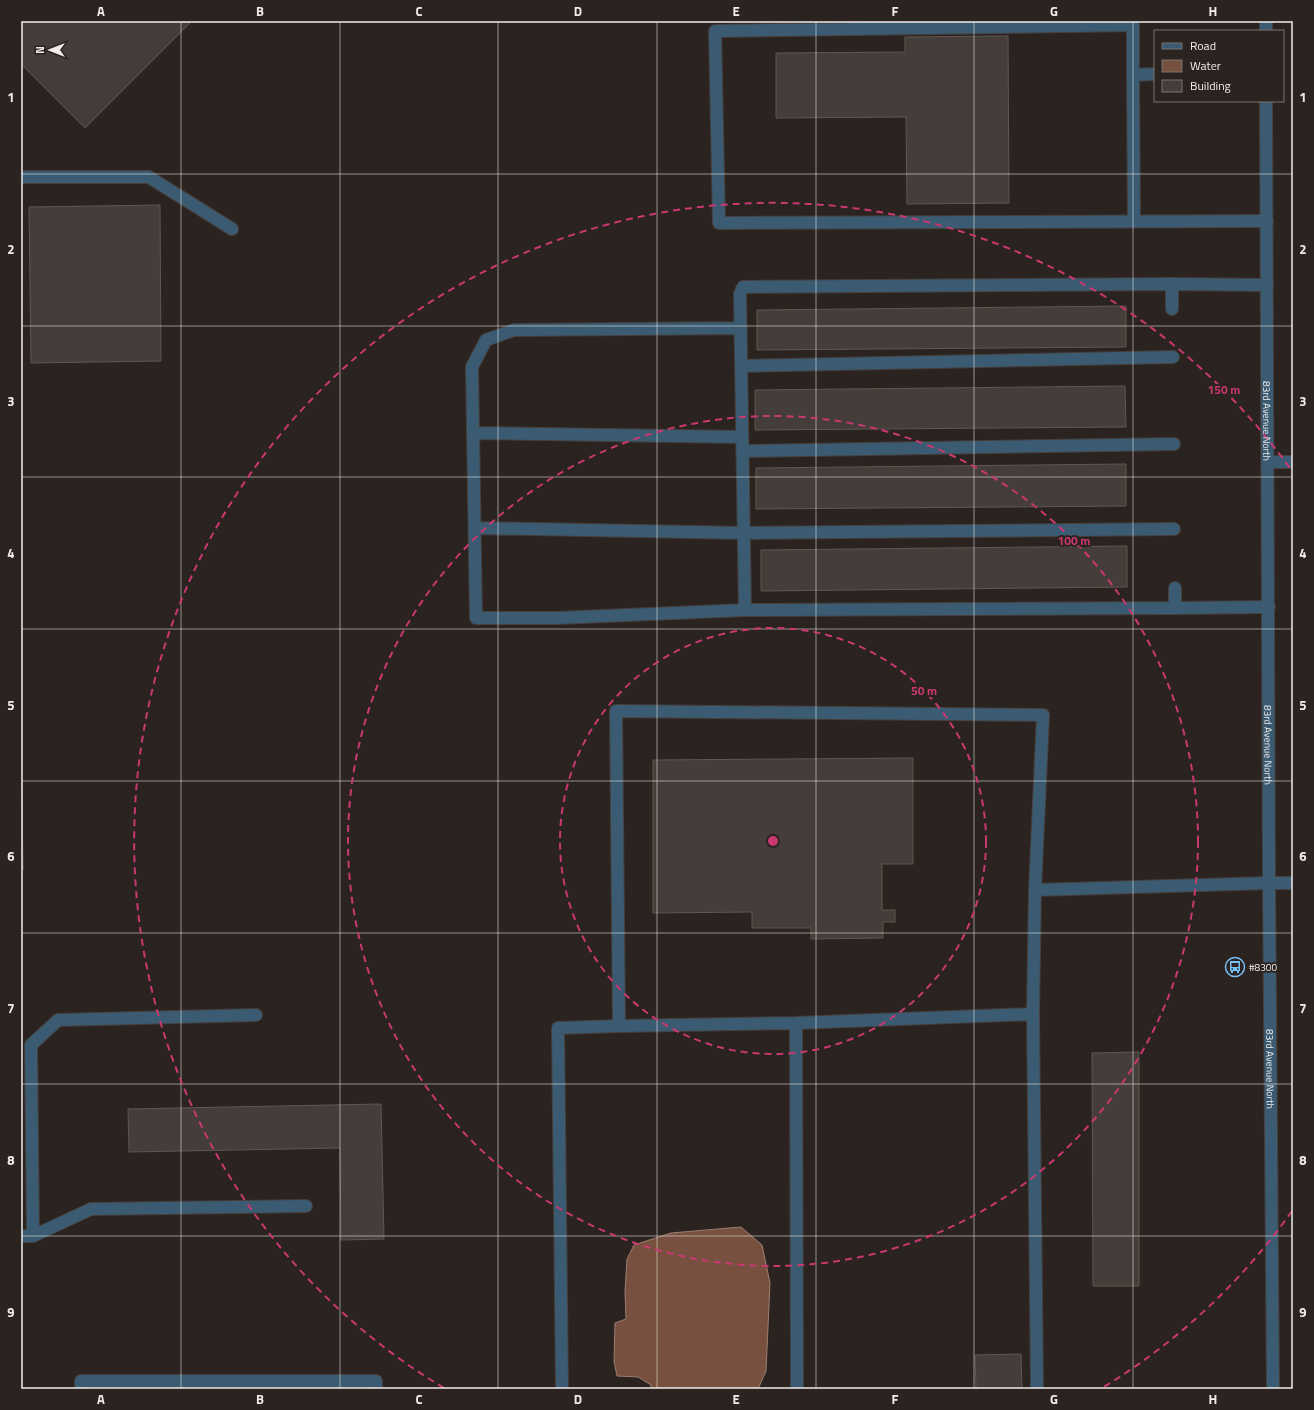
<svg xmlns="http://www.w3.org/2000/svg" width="1314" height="1410" font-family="'Titillium Web',sans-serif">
<rect width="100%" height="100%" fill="#2a231f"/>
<path fill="#78503f" stroke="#9c7f72" d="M741,1227L762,1245L770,1283L766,1371L758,1389H651V1385L638,1377L617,1376L614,1361L615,1323L626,1319L625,1292L627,1259L634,1245L671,1233Z"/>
<path fill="#453d39" stroke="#605753" d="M21,21H192L85,128L21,64Z
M1008,36L1009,203L907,204L906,117L776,118V53L905,52V37Z
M160,205L161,361L31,363L29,207Z
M1126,306V347L757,350V310Z
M1125,386L1126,427L755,430V390Z
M1126,464V506L756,509V468Z
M1127,546V587L761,591V550Z
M21,723L23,870H21Z
M913,758V864H882V910H895V922H883V938L811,939V928H752V912L653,913V760Z
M1139,1052V1286H1093L1092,1053Z
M381,1104L384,1239L341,1240L340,1148L129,1152L128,1109Z
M1021,1354L1022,1389H976L975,1355Z"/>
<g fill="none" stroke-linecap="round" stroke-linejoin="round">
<g stroke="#463f3b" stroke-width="14">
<path id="lane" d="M1155,74L1133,75V25L715,31L719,223L1267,221
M1133,75L1134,221
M21,177H149L232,229
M1172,284L743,287L740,294L745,610L1175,608
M1172,309V284L1267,285
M741,328L514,330L486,340L472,367L476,618H557L745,610
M741,366L1173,357
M473,433L742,437
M742,451L1174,444
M475,528L743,533L1174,529
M1175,588V608L1269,607
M1035,890L1033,1014L1037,1389
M796,1023L1033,1014
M21,1236H33L31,1045L58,1020L256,1015
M33,1236L91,1209L306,1206
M81,1389V1381H376V1389
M562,1389L558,1028L619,1026
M797,1389L796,1023L619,1026L616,711L1043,715L1035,890L1269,883"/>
</g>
<g stroke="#463f3b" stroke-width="14">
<g id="street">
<path d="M1266,21V31"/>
<path id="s1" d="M1266,101L1269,883L1273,1389"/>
<path d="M1268,462H1293"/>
<path d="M1269,883H1293"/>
</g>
</g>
<use href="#lane" stroke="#3b5b73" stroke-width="12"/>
<use href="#street" stroke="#3b5b73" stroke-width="12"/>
</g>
<path fill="none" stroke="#f1ecea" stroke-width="1" stroke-opacity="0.55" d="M181,21V1389M340,21V1389M498,21V1389M657,21V1389M816,21V1389M974,21V1389M1133,21V1389M21,174H1293M21,326H1293M21,477H1293M21,629H1293M21,781H1293M21,933H1293M21,1084H1293M21,1236H1293"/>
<g fill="none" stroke="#c93870" stroke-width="2" stroke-dasharray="7 5">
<circle cx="773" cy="841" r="213"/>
<circle cx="773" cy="841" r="425"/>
<path d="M1292 1211A638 638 0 0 1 1102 1388M444 1388A638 638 0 1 1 1292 471"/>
</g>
<defs>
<g id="bus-ring" transform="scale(1)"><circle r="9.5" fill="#2a231f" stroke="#75c0f6" stroke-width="1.5"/><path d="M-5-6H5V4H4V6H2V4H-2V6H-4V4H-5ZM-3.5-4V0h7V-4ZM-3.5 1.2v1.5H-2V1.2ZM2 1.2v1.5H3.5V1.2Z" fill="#75c0f6"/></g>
</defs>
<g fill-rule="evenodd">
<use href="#bus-ring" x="1235" y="967"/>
</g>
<g text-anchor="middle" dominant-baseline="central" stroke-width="4" stroke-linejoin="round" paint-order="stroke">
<g font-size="10" fill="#f1ecea" stroke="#2a231f">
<text stroke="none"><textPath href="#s1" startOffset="320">83rd Avenue North</textPath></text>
<text stroke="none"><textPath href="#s1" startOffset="644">83rd Avenue North</textPath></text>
<text stroke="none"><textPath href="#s1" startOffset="968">83rd Avenue North</textPath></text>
</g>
<g font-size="10" fill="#f1ecea" stroke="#2a231f" text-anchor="start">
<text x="1249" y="967">#8300</text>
</g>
</g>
<circle cx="773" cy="841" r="6" fill="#c93870" stroke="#2a231f" stroke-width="2"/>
<g font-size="12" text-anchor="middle" font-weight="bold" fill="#c93870" stroke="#2a231f" stroke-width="4" stroke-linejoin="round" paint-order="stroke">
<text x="1224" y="394">150 m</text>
<text x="1074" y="545">100 m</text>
<text x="924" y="695">50 m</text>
</g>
<rect width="1314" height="1410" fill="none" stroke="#2a231f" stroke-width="44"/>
<rect x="1154" y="30" width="130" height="72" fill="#2a231f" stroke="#7a7370"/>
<rect x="1162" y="43" width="20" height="6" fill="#3b5b73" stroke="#7a7370"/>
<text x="1190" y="50" font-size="12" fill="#f1ecea">Road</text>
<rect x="1162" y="60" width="20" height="12" fill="#78503f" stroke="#7a7370"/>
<text x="1190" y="70" font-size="12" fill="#f1ecea">Water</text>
<rect x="1162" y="80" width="20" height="12" fill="#453d39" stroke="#7a7370"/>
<text x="1190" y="90" font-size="12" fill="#f1ecea">Building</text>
<g transform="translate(50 50) rotate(270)" stroke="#2a231f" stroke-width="3" paint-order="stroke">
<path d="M0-3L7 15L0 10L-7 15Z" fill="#f1ecea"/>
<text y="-6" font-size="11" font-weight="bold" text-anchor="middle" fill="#f1ecea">N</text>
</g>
<rect x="22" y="22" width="1270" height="1366" fill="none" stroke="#f1ecea" stroke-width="1.5"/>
<g font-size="13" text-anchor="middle" font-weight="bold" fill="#f1ecea">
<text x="101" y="16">A</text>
<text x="260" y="16">B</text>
<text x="419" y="16">C</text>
<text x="578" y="16">D</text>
<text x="736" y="16">E</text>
<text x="895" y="16">F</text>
<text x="1054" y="16">G</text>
<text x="1213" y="16">H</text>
<text x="11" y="102">1</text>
<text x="1303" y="102">1</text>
<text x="11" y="254">2</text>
<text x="1303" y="254">2</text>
<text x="11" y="406">3</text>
<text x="1303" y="406">3</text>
<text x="11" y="558">4</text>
<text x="1303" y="558">4</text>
<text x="11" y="710">5</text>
<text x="1303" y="710">5</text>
<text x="11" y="861">6</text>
<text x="1303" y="861">6</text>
<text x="11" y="1013">7</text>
<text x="1303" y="1013">7</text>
<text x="11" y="1165">8</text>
<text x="1303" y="1165">8</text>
<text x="11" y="1317">9</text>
<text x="1303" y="1317">9</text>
<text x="101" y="1404">A</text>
<text x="260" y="1404">B</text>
<text x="419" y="1404">C</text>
<text x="578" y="1404">D</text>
<text x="736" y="1404">E</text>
<text x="895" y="1404">F</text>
<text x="1054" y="1404">G</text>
<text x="1213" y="1404">H</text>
</g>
</svg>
